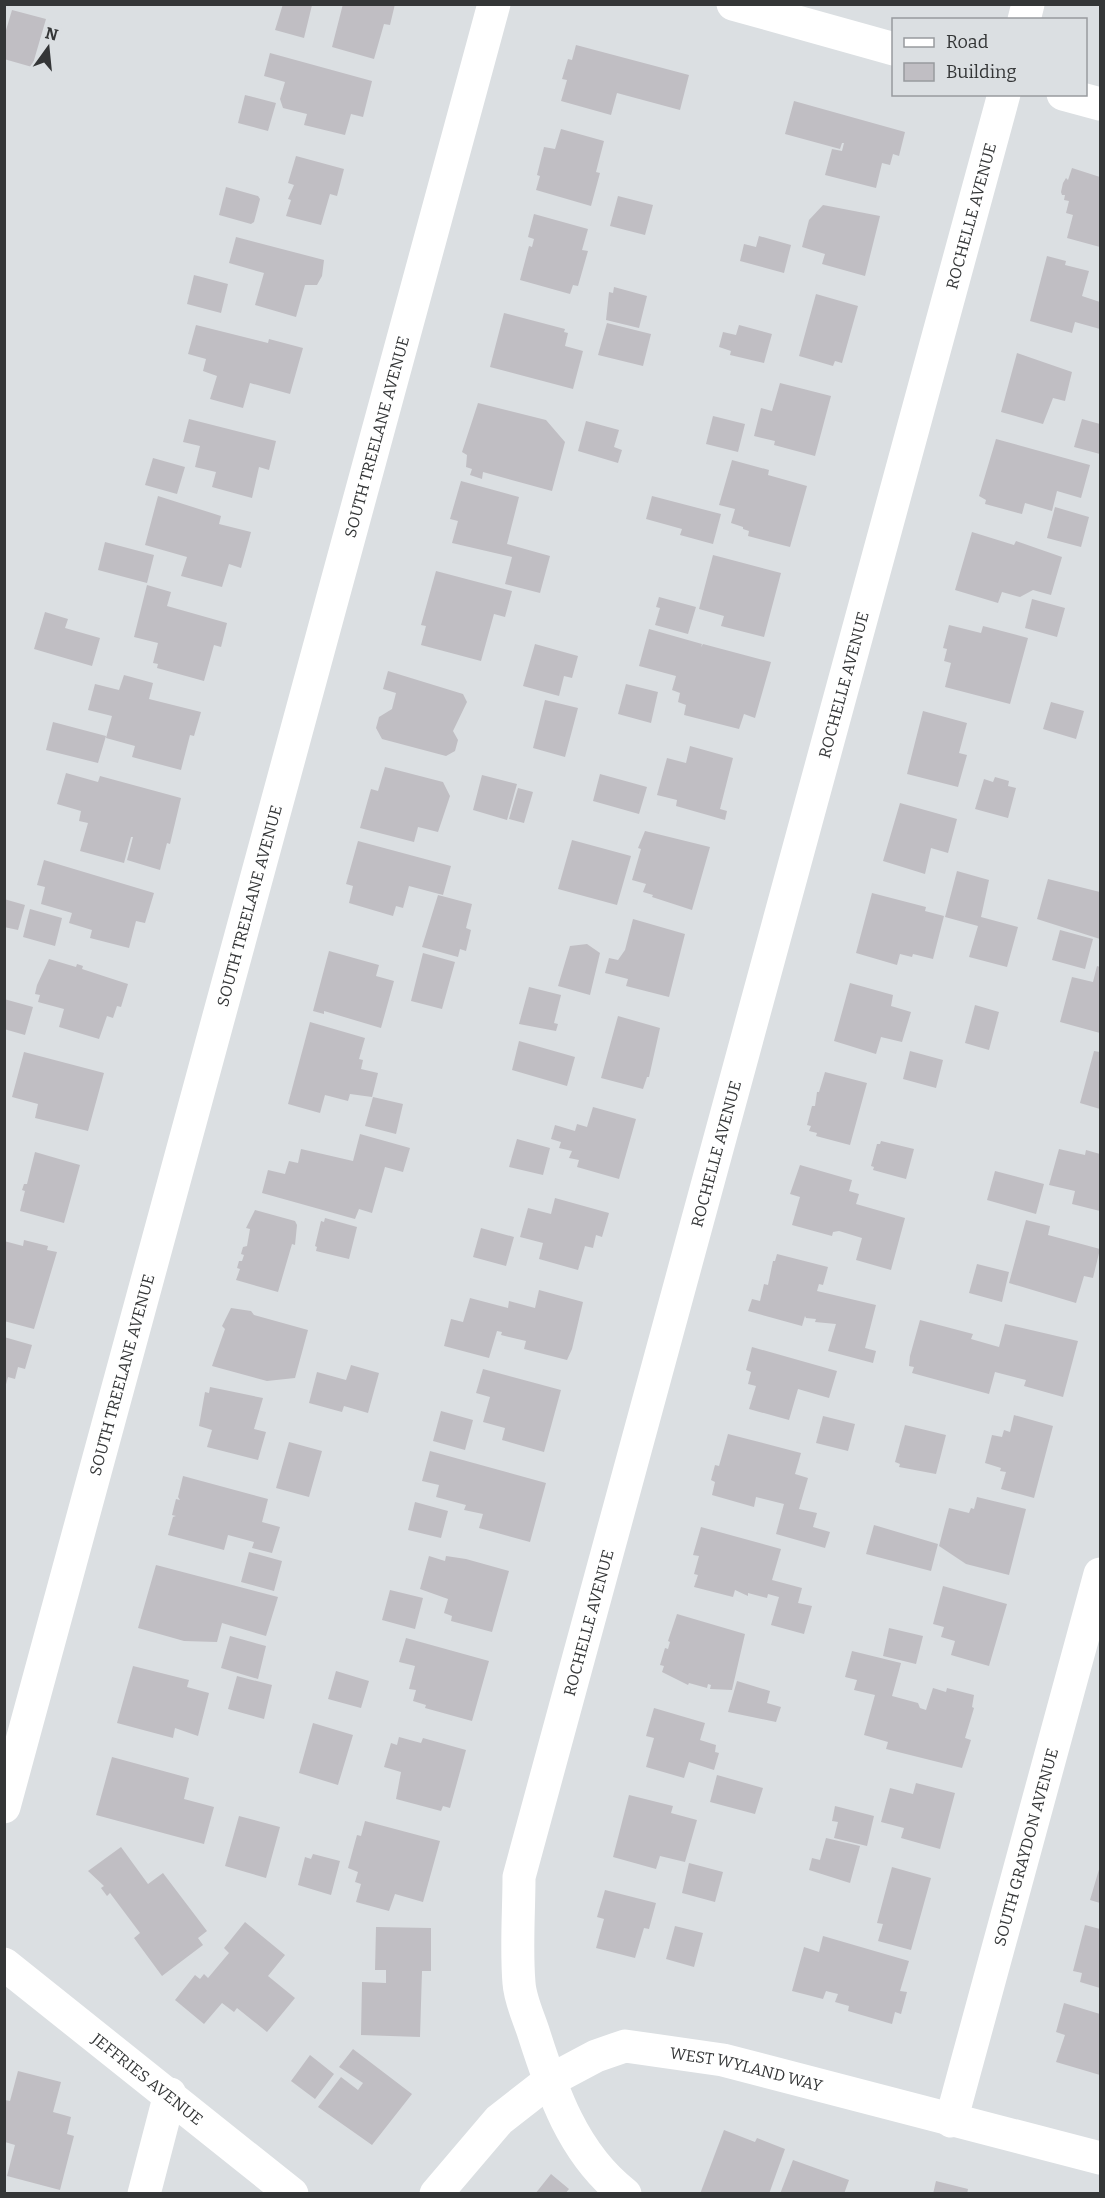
<svg xmlns="http://www.w3.org/2000/svg" width="1105" height="2198" font-family="Bitter,serif">
<rect width="100%" height="100%" fill="#dbdfe2"/>
<path fill="#c0bec3" d="M283,4L312,5L304,38L275,30Z
M343,4H395L390,25L384,24L374,59L332,47Z
M12,10L46,19L32,67L4,59V37Z
M576,45L689,75L680,110L617,93L611,115L561,101L567,80L562,79L568,59L572,60Z
M270,53L372,81L363,117L351,114L345,135L304,125L307,114L283,108L280,99L285,82L264,76Z
M245,95L276,103L268,131L238,123Z
M794,101L905,132L899,156L893,154L890,165L882,163L876,188L825,175L832,149L842,151L844,143H842L840,149L785,134Z
M561,129L604,141L596,172L600,173L591,206L536,190L540,176L537,175L544,147L555,149Z
M296,156L344,169L337,196L330,194L321,225L286,216L291,200L288,199L294,185L288,183Z
M1072,168L1100,177V247L1067,238L1073,215L1066,213L1069,201L1064,200L1065,195H1062L1061,192L1063,183L1066,178L1068,180Z
M226,187L258,196L260,199L254,222L251,224L219,215Z
M618,196L653,205L645,235L610,226Z
M823,205L880,216L865,276L822,264L825,254L802,247L809,220Z
M534,214L588,229L582,250L588,251L578,286L573,285L570,294L520,280L529,246L532,247L534,239L528,237Z
M759,236L791,245L784,273L740,261L744,244L756,247Z
M236,237L324,260L322,276L317,285H305L296,317L255,305L264,273L229,263Z
M1047,256L1066,261L1065,265L1089,271L1082,296L1100,302V329L1075,322L1072,333L1030,321Z
M194,275L228,284L221,313L187,304Z
M614,287L647,296L639,328L606,320L609,292L613,293Z
M816,294L858,306L842,363L835,361L833,366L799,356Z
M504,313L565,329L564,332L568,333L565,346L583,351L573,389L490,367Z
M607,323L651,334L643,366L598,355Z
M196,325L268,343L269,339L303,348L290,394L250,383L243,408L210,399L217,376L203,371L206,359L188,354Z
M739,325L772,334L764,363L730,355L731,351L719,347L723,332L736,335Z
M1017,353L1072,372L1065,401L1053,398L1043,424L1001,412Z
M780,383L831,396L815,456L774,445L775,441L754,436L761,408L772,411Z
M478,403L546,420L565,442L552,491L483,472L482,479L470,475L472,469L466,467L467,455L462,452Z
M713,416L745,424L738,452L706,444Z
M189,419L276,441L269,470L259,467L252,498L212,487L216,472L195,467L200,446L183,442Z
M1082,419L1100,424V454L1074,447Z
M586,421L619,430L614,447L622,450L618,463L578,451Z
M996,439L1090,465L1081,498L1057,491L1052,511L1025,503L1022,514L985,504L986,500L979,496Z
M153,458L185,467L177,494L145,485Z
M732,460L769,470L768,475L807,486L790,547L748,536L749,531L743,529V527L731,523L735,509L719,505Z
M461,481L519,497L507,544L550,556L540,593L505,584L512,557L452,543L458,521L450,519Z
M158,496L221,516L219,524L251,532L241,568L229,564L222,587L181,576L187,557L145,545Z
M652,496L721,514L713,544L680,535L682,529L646,519Z
M1055,507L1089,517L1081,547L1047,538Z
M972,532L1014,545L1016,541L1062,557L1051,595L1033,590L1020,597L1002,592L998,603L955,590Z
M105,542L154,555L147,583L98,570Z
M713,555L781,573L764,637L721,626L724,616L699,609Z
M436,571L512,591L505,617L494,614L481,661L421,645L426,626L421,625Z
M147,585L171,592L167,606L227,623L221,647L214,645L204,681L157,668L158,664L153,663L158,643L134,637Z
M659,597L696,607L688,634L655,625L660,608L656,607Z
M1032,599L1065,608L1057,637L1025,628Z
M45,612L68,619L65,628L100,638L92,666L34,649Z
M949,625L981,633L983,626L1028,638L1010,704L945,687L951,663L944,661L947,649L943,648Z
M649,629L702,644L701,647L703,644L771,662L755,718L744,714L739,729L684,715L686,705L678,702L680,693L672,690L676,676L639,666Z
M535,644L578,656L572,678L564,676L559,696L523,686Z
M388,671L463,694L467,702L453,731L458,740L455,751L446,756L382,739L376,728L379,717L392,709L396,693L383,689Z
M124,675L153,683L149,699L201,712L194,736L190,735L181,770L132,757L135,746L106,738L112,716L88,710L95,684L119,690Z
M626,684L658,692L651,723L618,714Z
M545,700L578,708L565,757L533,748Z
M1051,702L1084,711L1076,739L1043,729Z
M923,711L967,723L959,753L967,755L958,787L907,774Z
M53,722L106,736L98,763L46,750Z
M690,746L733,758L720,809L727,811L725,820L676,806L677,800L657,795L667,758L686,763Z
M385,767L443,782L450,796L438,832L418,827L414,842L360,828L371,789L378,791Z
M66,773L98,782L100,776L181,798L170,844L167,843L160,870L127,860L133,837H131L124,863L80,851L88,823L79,821L81,811L57,804Z
M600,774L647,787L639,814L593,801Z
M482,775L517,784L507,820L473,810Z
M995,777L1009,781L1008,786L1016,788L1008,818L975,809L984,779L993,782Z
M518,788L533,792L524,823L509,819Z
M900,803L957,819L948,853L931,848L925,874L883,861Z
M645,831L710,847L692,910L652,897L653,895L643,892L646,884L632,880L641,849L638,848Z
M572,840L631,856L617,905L558,889Z
M358,841L451,866L443,895L409,886L403,908L396,906L393,916L349,903L353,886L346,884Z
M44,860L154,893L145,923L136,921L129,948L90,938L92,930L69,923L72,913L41,904L45,887L37,885Z
M957,871L989,880L981,917L1018,927L1007,967L969,957L978,926L945,917Z
M1048,879L1100,892V939L1037,919Z
M872,893L926,907L925,911L944,916L933,959L913,954L912,957L900,954L897,965L856,953Z
M438,895L472,904L466,928L471,930L466,951L460,949L458,957L422,947Z
M4,899L25,905L18,930L4,927Z
M30,909L62,918L55,946L23,937Z
M633,919L685,934L669,997L626,986L628,979L605,973L609,958L618,960L625,950Z
M1060,930L1093,939L1085,969L1052,960Z
M587,944L600,953L590,995L558,986L570,946Z
M329,951L379,965L376,976L394,981L381,1028L324,1011V1014L313,1011Z
M423,953L455,962L442,1009L411,1001Z
M49,959L76,967L77,964L83,966L82,969L128,984L121,1007L117,1006L113,1018L107,1016L99,1039L59,1027L64,1009L38,1002L40,995L35,994L37,985Z
M1097,966L1100,967V1033L1060,1022L1072,977L1093,982Z
M850,983L893,995L891,1006L911,1012L902,1042L881,1037L876,1054L834,1041Z
M529,987L561,995L554,1023L558,1024L556,1031L519,1024Z
M4,999L33,1007L25,1035L4,1029Z
M975,1005L999,1012L989,1050L965,1043Z
M618,1016L660,1028L649,1077H647L643,1089L601,1078Z
M310,1022L365,1038L359,1059L363,1060L361,1069L378,1073L372,1097L350,1094L348,1101L325,1095L320,1113L288,1104Z
M519,1041L575,1057L567,1086L512,1070Z
M910,1051L943,1060L936,1088L903,1079Z
M1094,1051L1100,1052V1109L1080,1103Z
M24,1052L104,1073L88,1131L35,1118L38,1104L12,1097Z
M825,1072L867,1083L850,1145L816,1136L817,1133L809,1131L811,1126L807,1125L812,1106H815L817,1092H819Z
M373,1097L403,1104L396,1134L365,1126Z
M593,1107L636,1119L619,1179L577,1167L579,1160L569,1158L572,1151L559,1148L561,1142L551,1139L555,1125L575,1131L577,1124L587,1127Z
M360,1134L410,1148L403,1172L385,1167L372,1213L359,1209L355,1219L262,1193L268,1170L285,1174L289,1161L298,1163L301,1149L353,1161Z
M517,1139L550,1148L543,1175L509,1167Z
M881,1141L914,1149L906,1179L873,1170L874,1167L871,1166L877,1144H880Z
M1059,1149L1085,1155L1086,1150L1100,1154V1211L1072,1204L1075,1191L1049,1185Z
M35,1152L80,1165L64,1223L20,1211L25,1191L22,1190L24,1184H27Z
M800,1165L852,1180L849,1191L859,1194L856,1204L905,1218L891,1270L856,1260L862,1238L839,1231L833,1232L832,1236L792,1225L800,1197L790,1194Z
M995,1171L1044,1184L1036,1214L987,1200Z
M555,1198L609,1213L602,1237L596,1235L593,1248L585,1246L578,1270L539,1259L543,1243L520,1237L528,1208L551,1214Z
M255,1210L295,1221L297,1225L295,1245L292,1244L278,1292L236,1280L240,1269L237,1268L239,1261H242L244,1255L241,1254L243,1247L247,1246L250,1229L246,1228Z
M325,1218L357,1227L349,1259L316,1251L317,1247L315,1246L321,1221L324,1222Z
M1026,1220L1050,1226L1048,1235L1100,1249L1093,1278L1084,1276L1076,1303L1009,1283Z
M481,1228L514,1237L506,1266L473,1257Z
M24,1240L48,1246L47,1250L57,1252L34,1329L4,1321V1241L23,1246Z
M777,1254L828,1267L823,1285L819,1284L817,1291L876,1305L865,1348L876,1351L873,1363L828,1351L836,1324L815,1322L816,1319L806,1318L805,1316L802,1326L748,1311L752,1299L760,1301L764,1284L768,1285L773,1261H775Z
M977,1264L1009,1272L1002,1302L969,1293Z
M539,1290L583,1302L572,1349L567,1360L524,1349L526,1341L501,1335L502,1332L497,1331L489,1358L444,1346L451,1319L463,1322L470,1298L508,1308L509,1301L535,1308Z
M231,1308L251,1311L254,1315L308,1330L295,1378L267,1381L212,1366L225,1329L222,1326Z
M920,1320L973,1334L971,1339L999,1347L1005,1324L1078,1341L1063,1397L1024,1386L1026,1380L995,1372L989,1394L912,1373L914,1367L909,1366L910,1356Z
M4,1337L32,1345L25,1369L18,1367L15,1379L8,1377L5,1388Z
M752,1347L837,1371L829,1398L798,1389L789,1420L749,1409L756,1386L748,1384L751,1372L746,1370Z
M351,1365L379,1373L368,1413L344,1406L342,1412L309,1403L317,1372L346,1380Z
M483,1369L561,1390L544,1452L502,1440L505,1428L483,1422L490,1397L476,1393Z
M210,1387L263,1398L254,1429L266,1432L258,1460L207,1447L212,1430L199,1426L205,1392L209,1393Z
M441,1411L473,1420L465,1450L433,1441Z
M1014,1415L1053,1426L1034,1498L1001,1489L1006,1472L1000,1471L1001,1468L985,1463L992,1435L1002,1437L1004,1430L1010,1432Z
M823,1416L855,1424L848,1451L816,1443Z
M905,1425L946,1435L936,1474L899,1467L900,1464L895,1462Z
M728,1434L801,1453L795,1474L808,1478L799,1509L817,1513L813,1527L830,1532L825,1548L776,1534L784,1504L756,1497L754,1507L712,1495L715,1482L711,1480L715,1465L719,1466Z
M289,1442L322,1451L309,1497L276,1488Z
M430,1451L546,1483L530,1542L479,1528L483,1514L464,1510L466,1505L436,1497L439,1485L422,1481Z
M183,1476L268,1499L262,1522L280,1527L272,1553L252,1548L254,1542L228,1535L224,1550L168,1535L173,1517L176,1516L172,1515L176,1499L180,1500L178,1497Z
M977,1497L1026,1509L1009,1575L966,1564L939,1546L949,1508L969,1513L971,1508L974,1509Z
M415,1502L448,1511L441,1538L408,1530Z
M874,1525L938,1544L931,1571L866,1554Z
M701,1527L781,1549L772,1580L802,1588L798,1603L812,1606L804,1634L771,1625L779,1597L768,1594L767,1598L748,1593V1596L735,1590L733,1597L694,1587L698,1575L694,1574L699,1556L693,1555Z
M249,1552L282,1561L274,1591L241,1582Z
M429,1556L445,1561L446,1556L466,1559L509,1571L492,1632L451,1621L452,1616L444,1613L448,1599L420,1589Z
M156,1565L278,1597L266,1636L222,1623L217,1642L184,1641L138,1628Z
M943,1586L1007,1604L989,1666L951,1655L955,1641L941,1637L944,1627L933,1624Z
M390,1590L423,1598L415,1629L382,1620Z
M677,1614L745,1634L732,1690L710,1689L711,1685L708,1684L707,1688L689,1683L688,1685L662,1672L664,1666L660,1665L665,1648L668,1649L670,1642L668,1641Z
M889,1628L923,1636L916,1664L883,1656Z
M230,1636L266,1646L258,1679L221,1668Z
M406,1638L489,1661L472,1721L425,1708L426,1705L413,1701L416,1690L409,1689L415,1666L399,1662Z
M852,1651L901,1663L892,1696L918,1703L920,1708L926,1710L933,1688L946,1692L947,1688L974,1695L972,1707L974,1708L965,1738L971,1740L962,1768L886,1749L888,1742L864,1735L875,1695L854,1690L857,1680L845,1677Z
M133,1666L189,1680L187,1687L209,1693L198,1736L175,1728L173,1738L117,1723Z
M336,1671L369,1681L361,1708L328,1699Z
M237,1676L272,1685L264,1719L228,1709Z
M737,1681L770,1691L767,1703L781,1707L776,1722L728,1712Z
M654,1708L705,1723L700,1740L716,1745L715,1752L719,1753L714,1770L689,1762L684,1778L646,1767L654,1738L646,1736Z
M313,1723L353,1735L338,1785L299,1773Z
M399,1737L421,1743L423,1738L466,1750L450,1808L443,1806L441,1811L396,1799L401,1772L384,1767L391,1743L397,1745Z
M112,1757L189,1778L184,1799L214,1807L204,1844L96,1815Z
M717,1775L763,1788L755,1814L710,1802Z
M916,1783L955,1793L940,1849L901,1838L904,1828L881,1822L890,1788L913,1794Z
M629,1795L673,1806L671,1813L697,1820L685,1862L660,1856L656,1869L613,1857Z
M835,1806L874,1816L867,1846L834,1838L838,1822L832,1821Z
M239,1816L280,1827L266,1878L225,1866Z
M365,1821L440,1841L423,1902L395,1894L389,1911L356,1902L361,1884L355,1882L358,1872L348,1868L357,1835L361,1836Z
M826,1838L860,1846L850,1883L809,1870L812,1858L820,1860Z
M121,1847L148,1884L163,1873L207,1931L198,1938L203,1945L162,1976L134,1938L140,1933L110,1893L107,1896L101,1888L104,1886L88,1871Z
M313,1854L340,1861L331,1895L298,1885L305,1857L311,1859Z
M689,1863L723,1872L715,1902L682,1893Z
M1100,1866V1903L1090,1900Z
M892,1867L931,1878L911,1950L878,1941L883,1924L877,1923Z
M605,1890L656,1903L649,1929L644,1928L635,1958L596,1948L604,1919L597,1917Z
M245,1922L285,1955L268,1976L295,1998L267,2032L237,2008L234,2012L222,2003L204,2024L175,2000L195,1975L200,1979L204,1974L208,1978L229,1953L224,1948Z
M1085,1925L1100,1929V1988L1080,1982L1082,1973L1073,1971Z
M675,1926L703,1933L694,1967L666,1959Z
M376,1927L431,1928V1971H422L420,2037L361,2035L362,1982L386,1983V1970H375Z
M823,1936L909,1961L900,1991L907,1992L901,2014L895,2012L892,2024L848,2011L849,2006L835,2002L838,1994L826,1991L823,1999L792,1991L804,1947L819,1952Z
M1064,2003L1100,2014V2075L1056,2062L1065,2035L1056,2032Z
M353,2049L412,2094L372,2145L318,2107L341,2077L358,2090L363,2083L339,2067Z
M310,2055L334,2074L315,2099L291,2081Z
M18,2071L61,2082L53,2112L71,2117L67,2134L74,2136L60,2190L7,2176L15,2145L5,2142V2100L10,2101Z
M724,2130L755,2142L757,2138L785,2149L769,2194H700Z
M793,2160L849,2180L844,2194H780Z
M551,2174L569,2189L565,2194H535Z
M936,2181L968,2189L967,2194H933Z"/>
<g fill="none" stroke-linecap="round" stroke-linejoin="round">
<g stroke="#fff" stroke-width="33">
<path d="M1024,20L1028,4"/>
<path id="s1" d="M4,1807L494,4"/>
<path id="s2" d="M4,1964L292,2194"/>
<path id="s3" d="M951,2121L1100,1574"/>
<path d="M144,2194L170,2094"/>
<path id="s4" d="M436,2194L499,2120L549,2081L596,2056L625,2046L723,2060L1100,2158"/>
<path id="s5" d="M625,2194C573,2154 552,2091 533,2031C528,2016 520,1999 519,1983C516,1948 519,1912 519,1877L1004,94"/>
</g>
<path stroke="#fff" stroke-width="33" d="M733,4L894,49
M1063,94L1100,104"/>
</g>
<g text-anchor="middle" dominant-baseline="central" stroke-width="5" stroke-linejoin="round" paint-order="stroke">
<g font-size="16" fill="#343637" stroke="#dbdfe2">
<text stroke="none"><textPath href="#s5" startOffset="2068">ROCHELLE AVENUE</textPath></text>
<text stroke="none"><textPath href="#s1" startOffset="1420">SOUTH TREELANE AVENUE</textPath></text>
<text stroke="none"><textPath href="#s5" startOffset="1582">ROCHELLE AVENUE</textPath></text>
<text stroke="none"><textPath href="#s1" startOffset="934">SOUTH TREELANE AVENUE</textPath></text>
<text stroke="none"><textPath href="#s5" startOffset="1096">ROCHELLE AVENUE</textPath></text>
<text stroke="none"><textPath href="#s1" startOffset="448">SOUTH TREELANE AVENUE</textPath></text>
<text stroke="none"><textPath href="#s5" startOffset="610">ROCHELLE AVENUE</textPath></text>
<text stroke="none"><textPath href="#s3" startOffset="284">SOUTH GRAYDON AVENUE</textPath></text>
<text stroke="none"><textPath href="#s4" startOffset="368">WEST WYLAND WAY</textPath></text>
<text stroke="none"><textPath href="#s2" startOffset="184">JEFFRIES AVENUE</textPath></text>
</g>
</g>
<rect width="1105" height="2198" fill="none" stroke="#343637" stroke-width="12"/>
<rect x="892" y="18" width="195" height="78" fill="#dbdfe2" stroke="#989b9e" stroke-width="1.5"/>
<rect x="904" y="38" width="30" height="9" fill="#ffffff" stroke="#989b9e" stroke-width="1.5"/>
<text x="946" y="48" font-size="18" fill="#343637">Road</text>
<rect x="904" y="63" width="30" height="18" fill="#c0bec3" stroke="#989b9e" stroke-width="1.5"/>
<text x="946" y="78" font-size="18" fill="#343637">Building</text>
<g transform="translate(48 48) rotate(15)" stroke="#dbdfe2" stroke-width="4.5" paint-order="stroke">
<path d="M0-4.5L10 22L0 15L-10 22Z" fill="#343637"/>
<text y="-9" font-size="16" font-weight="bold" text-anchor="middle" fill="#343637">N</text>
</g>
</svg>
